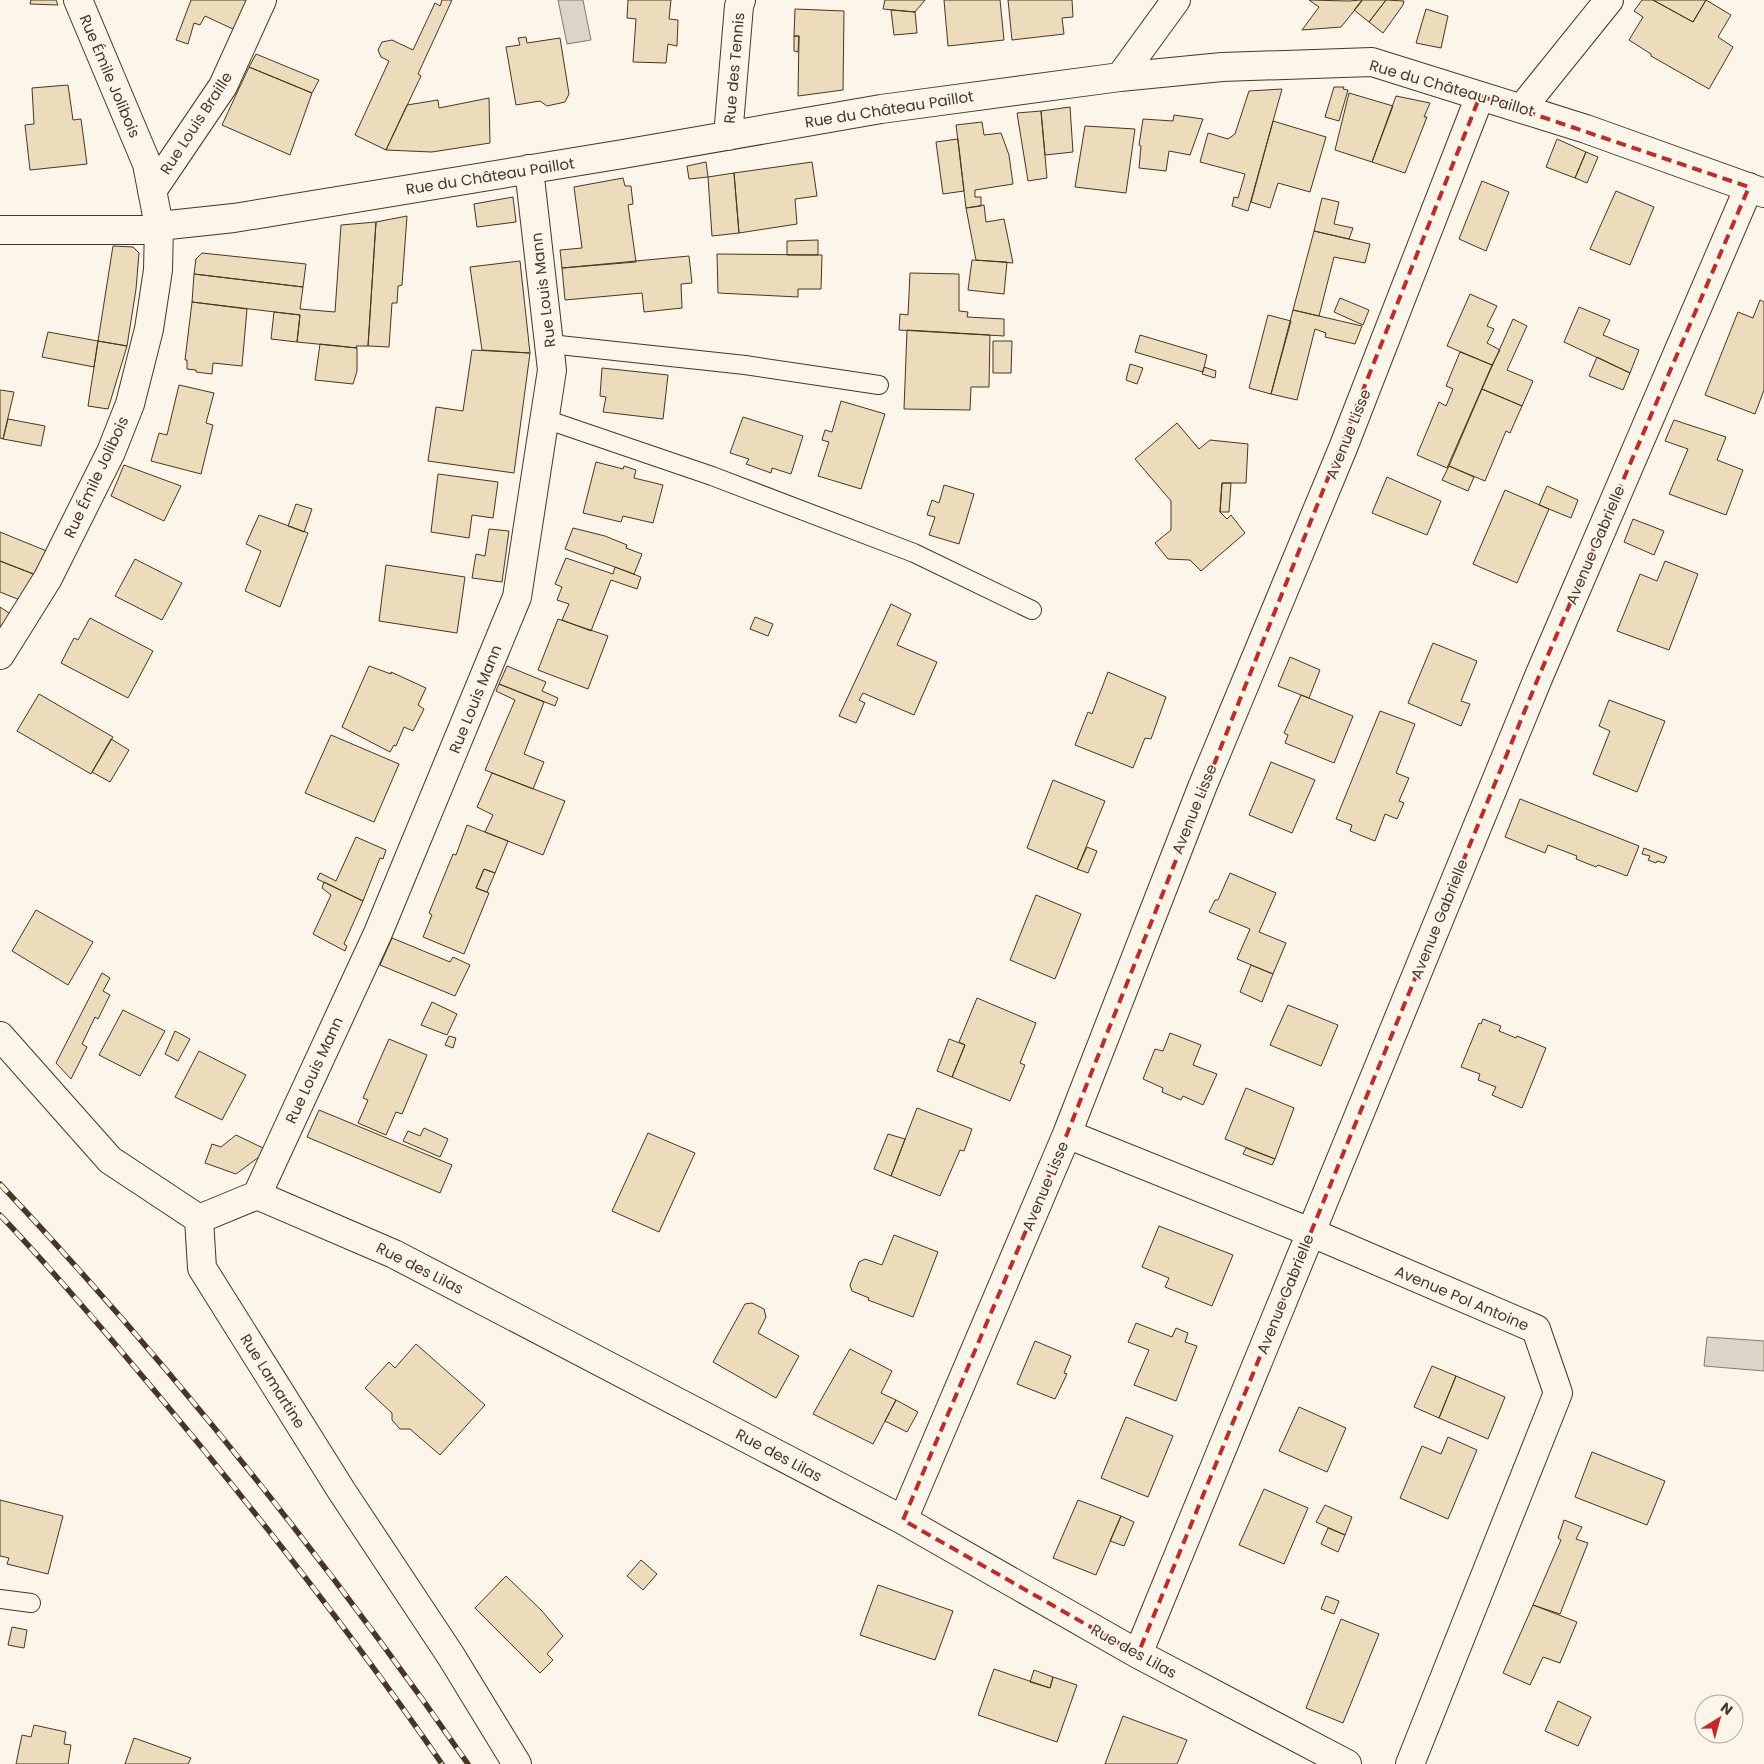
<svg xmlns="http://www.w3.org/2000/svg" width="1764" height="1764" font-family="Poppins,sans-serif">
<rect width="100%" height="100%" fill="#fbf6e9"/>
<path fill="#dcd4c6" stroke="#887966" d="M558,0H583L591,40L567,44Z
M1707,1337L1764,1341V1371L1704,1366Z"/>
<path fill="#ecdcbc" stroke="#4a3520" d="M31,0H56L58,5L30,4Z
M191,0H248L235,30L205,16L200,25L194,23L188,44L176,40Z
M442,0H452L418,74L421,76L386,150L355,135L389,61L381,57L378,50L382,42L392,40L413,50L435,3L440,6Z
M628,0H671L669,19L678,20L677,46L668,44L666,63L633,62L636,19L627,18Z
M885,0H925L915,12L883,9Z
M944,0H1000L1004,40L948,46Z
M1008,0H1072L1073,17L1062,18L1064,34L1012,40Z
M1309,0L1349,1L1361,0L1362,1L1341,27L1302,30L1319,7Z
M1362,0H1386L1369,22L1354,10Z
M1386,0L1404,1L1403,5L1383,33L1369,22Z
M1642,0H1653L1693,22L1706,0L1731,15L1718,37L1733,47L1709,89L1651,56V54L1629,40L1643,17L1634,11Z
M1653,0H1706L1693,22Z
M795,9L844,11L843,90L798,96L799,36H794Z
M1426,9L1448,16L1441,48L1416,43Z
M891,10L915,12L917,33L894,35Z
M794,36H799L798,52L794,51Z
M526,37L527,43L560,38L569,94L565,102L547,106L540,101L516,105L506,47L520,45L518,38Z
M256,54L319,80L312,93L249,67Z
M249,67L312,93L290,155L222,125Z
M68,85L73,120L81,119L87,164L30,170L25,125L34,124L32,88Z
M1334,87H1344L1343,89L1348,90L1339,121L1325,117Z
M1282,89L1248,211L1232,206L1234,197L1238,198L1245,174L1200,162L1208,133L1228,139L1235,134L1249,91Z
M1349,93L1393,106L1372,162L1335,150Z
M1396,96L1430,103L1424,117H1427L1405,173L1372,162Z
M489,98L490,143L432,152L386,150L407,105L438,100L439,108Z
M1070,107L1073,152L1045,155L1041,111Z
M1041,111L1047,178L1028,181L1017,113Z
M1174,115L1203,119L1190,155L1169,151L1166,171L1139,168L1141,146L1139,145L1143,119L1173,121Z
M1273,121L1326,137L1310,192L1278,183L1270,208L1251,202Z
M982,122L984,135L1001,133L1009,155L1013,184L975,190V197H981V206L966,208L956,125Z
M1085,126L1135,129L1126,193L1075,187Z
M958,139L964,191L943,194L936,142Z
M1557,139L1586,152L1575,178L1546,167Z
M1586,152L1598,157L1587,183L1575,178Z
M706,162L708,177L689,179L687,166Z
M812,162L817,196L795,199L797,224L739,233L734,173Z
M734,173L739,233L712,236L708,177Z
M623,178L625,186H631L633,204L628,205L636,262L562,268L560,250L582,248L574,187Z
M1482,181L1509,192L1486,251L1459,239Z
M1616,191L1654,207L1630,265L1590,249Z
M513,197L516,222L477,227L474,204Z
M1322,198L1339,202L1334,224L1353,228L1349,239L1314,231Z
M984,205L986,222L1004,219L1013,263L976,260L966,208Z
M407,216L402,285L398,286L397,303H392L389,347L368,346L376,222Z
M376,222L368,346H356L357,348L297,342L300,315L192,302L194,274L303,287L300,309L335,312L341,225Z
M1314,231L1370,244L1365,263L1334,257L1319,316L1293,310Z
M818,240V255H787V241Z
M113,246L133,247L139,253L136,289L127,346L98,341Z
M202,253L306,264L303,287L194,274L196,259Z
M717,254L822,255L821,289H798V297L718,293Z
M689,256L692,283L681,284L682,308L644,312L642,293L565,300L562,268Z
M972,260L1007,262L1004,294L968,290Z
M520,261L530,353L482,350L470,267Z
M910,273L959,274V311L968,312L967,317L1004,319V336L899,330L900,314L908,315Z
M1470,294L1497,306L1487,326L1494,329L1487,343L1500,350L1492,365L1447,346Z
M1340,298L1369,310L1363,325L1334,312Z
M1760,300L1764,302V390L1755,414L1705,395L1738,312L1753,318Z
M192,302L247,309L242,366L213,363L212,374L196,372V370L187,369V360H185Z
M1579,307L1610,320L1603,335L1639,350L1630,373L1564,342Z
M1293,310L1362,326L1355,344L1325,337L1326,333L1315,329L1297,400L1271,394Z
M274,312L300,315L297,342L271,339Z
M1268,315L1291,321L1271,394L1249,388Z
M1513,319L1527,326L1507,370L1533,381L1522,406L1482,389Z
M907,330L990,335L989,387H971L970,410L904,409Z
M48,332L98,341L94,367L42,357Z
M1140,335L1207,355L1203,372L1135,352Z
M98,341L127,346L108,409L88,406Z
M993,341H1012L1011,373H993Z
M320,344L357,348V371L353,384L315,380Z
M472,350L530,353L514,473L428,461L436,407L463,411Z
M1460,352L1492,365L1447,468L1417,455L1439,402L1446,406L1453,389L1446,386Z
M1597,357L1630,373L1623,390L1589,376Z
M1130,364L1143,368L1137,384L1126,380Z
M1204,367L1216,371L1215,378L1202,374Z
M602,368L668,375L663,419L603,412L606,397L600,396Z
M179,385L214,393L206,423L213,425L201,474L151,461L159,433L167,435Z
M1482,389L1522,406L1510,433L1506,431L1485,481L1449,466Z
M0,390L14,392L3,439L0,438Z
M841,401L885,414L861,489L818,476L829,442L822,440L825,430L832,432Z
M743,417L803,436L791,474L772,468L771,473L746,464L749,459L730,453Z
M8,419L45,426L41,446L3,439Z
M1674,420L1726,437L1717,460L1743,470L1726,515L1669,494L1688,449L1665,441Z
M1177,423L1199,449L1210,440L1248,444L1246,483H1222L1220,512L1227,519L1231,515L1245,533L1201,571L1190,560L1168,559L1155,543L1171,530V501L1135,459Z
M596,462L623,469L624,466L636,470L634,478L663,485L653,523L623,516L621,522L583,513Z
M124,465L181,486L164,521L111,496Z
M1449,466L1474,477L1468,491L1442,480Z
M438,474L498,482L493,518L472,515L469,538L431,532Z
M1387,477L1441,501L1427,535L1372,513Z
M1222,483H1231L1229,512H1220Z
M944,485L974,494L959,544L929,535L935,517L927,515L932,500L939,503Z
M1547,486L1578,500L1571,518L1539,505Z
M1505,490L1549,509L1517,583L1473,564Z
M296,504L312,509L304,532L288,526Z
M259,515L308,533L280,607L245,591L261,551L246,544Z
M1633,519L1664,531L1654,555L1624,542Z
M573,528L605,536L627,545L626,548L642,554L634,574L565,549Z
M489,529L509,531L502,582L472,578L476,554L485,556Z
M0,532L49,552L36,575L0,561Z
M566,558L613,574L615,567L641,577L637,589L611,580L591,631L562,620L569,604L557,600L562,587L555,584Z
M135,559L182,583L162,620L115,596Z
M0,561L36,575L20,600L0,592Z
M1665,561L1698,574L1669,650L1617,631L1640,574L1657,581Z
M386,565L465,577L457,633L379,621Z
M891,604L911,614L897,645L937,662L914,715L863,693L859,700L865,703L856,723L839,716Z
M0,607L12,615L4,629L0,627Z
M755,617L773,624L768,636L750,629Z
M90,618L153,651L128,698L61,663L74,638L78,640Z
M558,619L608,636L588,689L538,670Z
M1433,643L1477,661L1461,701L1470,704L1461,726L1408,703Z
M1290,657L1320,670L1309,698L1278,686Z
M369,666L391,674V672L426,688L418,705L424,709L413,731L404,727L396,746L394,745L390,752L342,727Z
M507,666L546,682L542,691L558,698L555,706L499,684Z
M1108,672L1166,697L1151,739L1145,738L1133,768L1075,745L1088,712L1092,714Z
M499,684L544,702L524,754L544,762L533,789L485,770L515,700L496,691Z
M39,694L113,737L91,774L17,731Z
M1301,695L1353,716L1334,763L1285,743L1288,735L1284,733Z
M1609,700L1665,721L1637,792L1593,774L1610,731L1599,726Z
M1380,711L1415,724L1396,773L1409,778L1399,801L1404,803L1397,819L1385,814L1375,841L1350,831L1352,825L1336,819Z
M331,735L399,764L374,822L305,793Z
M111,739L129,750L110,782L92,772Z
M1271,762L1315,780L1292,833L1249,815Z
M492,773L565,801L543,855L485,832L493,815L477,807Z
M1053,780L1105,801L1077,869L1027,848Z
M1520,799L1639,846L1627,876L1598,865L1596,867L1576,859L1577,856L1548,845L1545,853L1505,837Z
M467,825L508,841L495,873L484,869L476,888L489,893L464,954L423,937L432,915L429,913L453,854L456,855Z
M356,837L386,850L383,859L380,858L363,901L317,879L320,873L336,881Z
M1087,847L1097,851L1088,873L1077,869Z
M1644,848L1667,857L1664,863L1657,861L1656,863L1648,860L1650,856L1642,854Z
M484,869L495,873L487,892L476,888Z
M1230,873L1276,893L1259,932L1286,943L1273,974L1237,959L1250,929L1209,912L1215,900H1218Z
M324,882L363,901L344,944L347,946L345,951L313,934L331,895L322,888Z
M1036,895L1081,914L1055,979L1010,960Z
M36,910L93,942L68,985L12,951Z
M392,938L450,962L453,957L470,965L455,996L380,965Z
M1251,965L1273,974L1262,1002L1240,992Z
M102,973L110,978L103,991L110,995L98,1019L95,1017L82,1044L87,1047L71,1079L56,1063Z
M977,998L1036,1023L1020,1063L1025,1065L1010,1101L952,1077L965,1045L959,1042Z
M432,1002L457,1014L447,1035L421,1025Z
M1288,1005L1338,1025L1321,1066L1270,1045Z
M123,1010L165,1031L140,1076L99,1055Z
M1483,1019L1501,1026L1499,1031L1516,1038L1517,1036L1546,1048L1522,1108L1492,1095L1496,1087L1478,1080L1480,1074L1461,1067L1479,1023L1481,1024Z
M175,1031L190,1039L178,1061L165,1054Z
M1170,1033L1201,1045L1193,1065L1217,1074L1203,1105L1183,1096L1181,1100L1162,1092L1163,1088L1143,1079L1155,1049L1163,1051Z
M449,1036L456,1038L453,1048L445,1045Z
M389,1039L427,1055L402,1114L396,1112L386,1135L358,1123L368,1100L363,1098Z
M949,1039L965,1045L952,1077L937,1071Z
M199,1051L246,1075L222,1120L175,1097Z
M1246,1088L1294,1108L1275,1159L1225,1139Z
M917,1108L972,1129L964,1151L960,1150L940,1196L891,1176Z
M319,1110L452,1165L440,1193L307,1137Z
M424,1128L448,1139L440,1157L403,1141L408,1131L420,1136Z
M648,1133L695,1153L659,1232L612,1211Z
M888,1134L905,1139L891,1176L874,1169Z
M236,1135L263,1148L259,1157L236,1174L205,1163L212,1144L221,1147Z
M1246,1148L1275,1159L1272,1165L1243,1154Z
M1159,1226L1233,1255L1212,1306L1165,1287L1169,1278L1142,1267Z
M894,1235L938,1252L913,1317L868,1300L869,1298L852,1291L850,1285L859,1262L865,1259L882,1265Z
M752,1303L764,1309L766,1317L758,1333L799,1356L776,1398L713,1362L745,1304Z
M1136,1323L1172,1337L1176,1328L1188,1333L1185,1342L1197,1346L1176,1401L1134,1385L1149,1350L1128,1342Z
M1035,1341L1071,1356L1064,1373L1067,1374L1055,1399L1017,1384Z
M416,1344L485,1405L440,1455L410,1429H400L392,1420V1413L365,1388L389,1362L395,1368Z
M850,1349L892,1371L881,1393L896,1400L873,1444L813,1414Z
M1432,1366L1456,1376L1439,1418L1414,1407Z
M1456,1376L1505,1397L1488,1439L1439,1418Z
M896,1400L918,1412L907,1432L885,1421Z
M1299,1407L1346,1428L1327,1472L1279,1451Z
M1126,1417L1173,1436L1148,1497L1101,1478Z
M1448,1437L1477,1450L1448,1519L1400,1498L1422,1446L1441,1454Z
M1592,1452L1665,1481L1647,1525L1575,1497Z
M1264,1489L1308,1508L1284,1564L1239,1545Z
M0,1500L63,1516L48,1574L7,1564L9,1558L0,1556Z
M1078,1500L1121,1516L1096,1575L1053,1558Z
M1325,1505L1352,1517L1345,1535L1316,1522Z
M1121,1516L1134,1522L1124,1546L1110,1541Z
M1564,1520L1582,1527L1576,1539L1588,1543L1560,1614L1533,1605L1561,1540L1558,1538Z
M1328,1528L1345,1535L1338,1552L1321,1544Z
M641,1560L657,1574L643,1590L627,1576Z
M506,1576L542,1611L563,1636L547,1654L553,1660L540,1673L475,1608Z
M878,1585L953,1611L935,1660L860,1635Z
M1326,1596L1339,1601L1334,1614L1321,1609Z
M1533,1605L1577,1622L1560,1663L1543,1657L1530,1685L1503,1673Z
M1341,1619L1379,1634L1343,1723L1306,1708Z
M12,1627L27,1630L24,1648L8,1645Z
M994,1669L1050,1688L1053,1677L1077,1685L1057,1742L978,1715Z
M1034,1670L1053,1677L1050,1688L1030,1682Z
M1558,1701L1591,1717L1578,1746L1545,1731Z
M1123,1716L1187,1740L1177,1764H1105Z
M34,1725L66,1732L64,1744L71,1745L68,1764H16L22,1735L31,1737Z
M134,1738L191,1758L188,1764H125Z"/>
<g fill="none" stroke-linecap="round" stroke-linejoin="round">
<g stroke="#4a3520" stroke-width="20">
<path id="service" d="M550,344L745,365L879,385
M545,419L712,476L914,553L1032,610
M0,1599L31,1603"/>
</g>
<g stroke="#4a3520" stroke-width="30">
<path id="minor" d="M1120,77L1176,0
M1522,108L1609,0
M728,136L739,6L741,0
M152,191L223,86L262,0
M0,230H145L159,226L234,218L623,154L881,109L1120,77L1222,67L1372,62L1586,129L1764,193
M0,655L48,578L111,452L130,404L149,329L158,270L159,226L147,164L78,0
M0,1036L110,1160L199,1219L202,1268L341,1490L451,1656L517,1764
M1067,1134L1310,1232L1536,1329L1558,1393L1410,1764
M257,1195L378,933L517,597L552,370L529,169
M199,1219L257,1195L394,1254L903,1520L1138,1654L1347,1764
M903,1520L1067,1134L1203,785L1343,448L1480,96
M1138,1654L1539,676L1749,187"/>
</g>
<use href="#service" stroke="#fbf6e9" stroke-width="18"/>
<use href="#minor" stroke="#fbf6e9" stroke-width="28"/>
<g stroke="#4a3520" stroke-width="5.5">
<path id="rail" d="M0,1184C171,1365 326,1560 468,1764
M0,1215C59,1277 114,1342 169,1408C265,1523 357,1641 442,1764"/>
</g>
<use href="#rail" stroke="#fbf6e9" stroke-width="4" stroke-dasharray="11" stroke-linecap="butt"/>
</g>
<path fill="none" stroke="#c62828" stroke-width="4" stroke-dasharray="10 6" stroke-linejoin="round" d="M1480,96L1749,187L1539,676L1138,1654L903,1520L1067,1134Z"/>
<g text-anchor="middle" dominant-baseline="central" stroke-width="4" stroke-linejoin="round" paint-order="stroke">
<g font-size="15" fill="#4a3520" stroke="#fbf6e9">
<text transform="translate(734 68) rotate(-85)">Rue des Tennis</text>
<text transform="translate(110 76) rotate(67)">Rue Émile Jolibois</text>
<text transform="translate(1452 88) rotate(16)">Rue du Château Paillot</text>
<text transform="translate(889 109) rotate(-9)">Rue du Château Paillot</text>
<text transform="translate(196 123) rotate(-57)">Rue Louis Braille</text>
<text transform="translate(490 176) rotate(-9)">Rue du Château Paillot</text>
<text transform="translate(543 290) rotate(-97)">Rue Louis Mann</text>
<text transform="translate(1348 434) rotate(-68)">Avenue Lisse</text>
<text transform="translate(96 477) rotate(-65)">Rue Émile Jolibois</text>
<text transform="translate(1595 545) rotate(-67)">Avenue Gabrielle</text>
<text transform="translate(475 699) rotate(-68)">Rue Louis Mann</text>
<text transform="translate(1194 809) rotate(-68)">Avenue Lisse</text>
<text transform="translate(1439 919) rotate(-68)">Avenue Gabrielle</text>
<text transform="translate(314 1070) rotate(-65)">Rue Louis Mann</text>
<text transform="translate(1045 1186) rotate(-67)">Avenue Lisse</text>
<text transform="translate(420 1268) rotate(27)">Rue des Lilas</text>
<text transform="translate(1285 1294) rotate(-68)">Avenue Gabrielle</text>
<text transform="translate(1462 1298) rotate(23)">Avenue Pol Antoine</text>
<text transform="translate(273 1381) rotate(58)">Rue Lamartine</text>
<text transform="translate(779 1455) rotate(28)">Rue des Lilas</text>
<text transform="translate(1134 1651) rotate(29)">Rue des Lilas</text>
</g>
</g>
<g transform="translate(1719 1719) rotate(37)"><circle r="24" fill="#fbf6e9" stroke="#b4a999"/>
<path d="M0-4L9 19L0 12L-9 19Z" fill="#c62828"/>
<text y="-8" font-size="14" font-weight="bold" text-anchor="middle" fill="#4a3520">N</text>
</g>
</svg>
